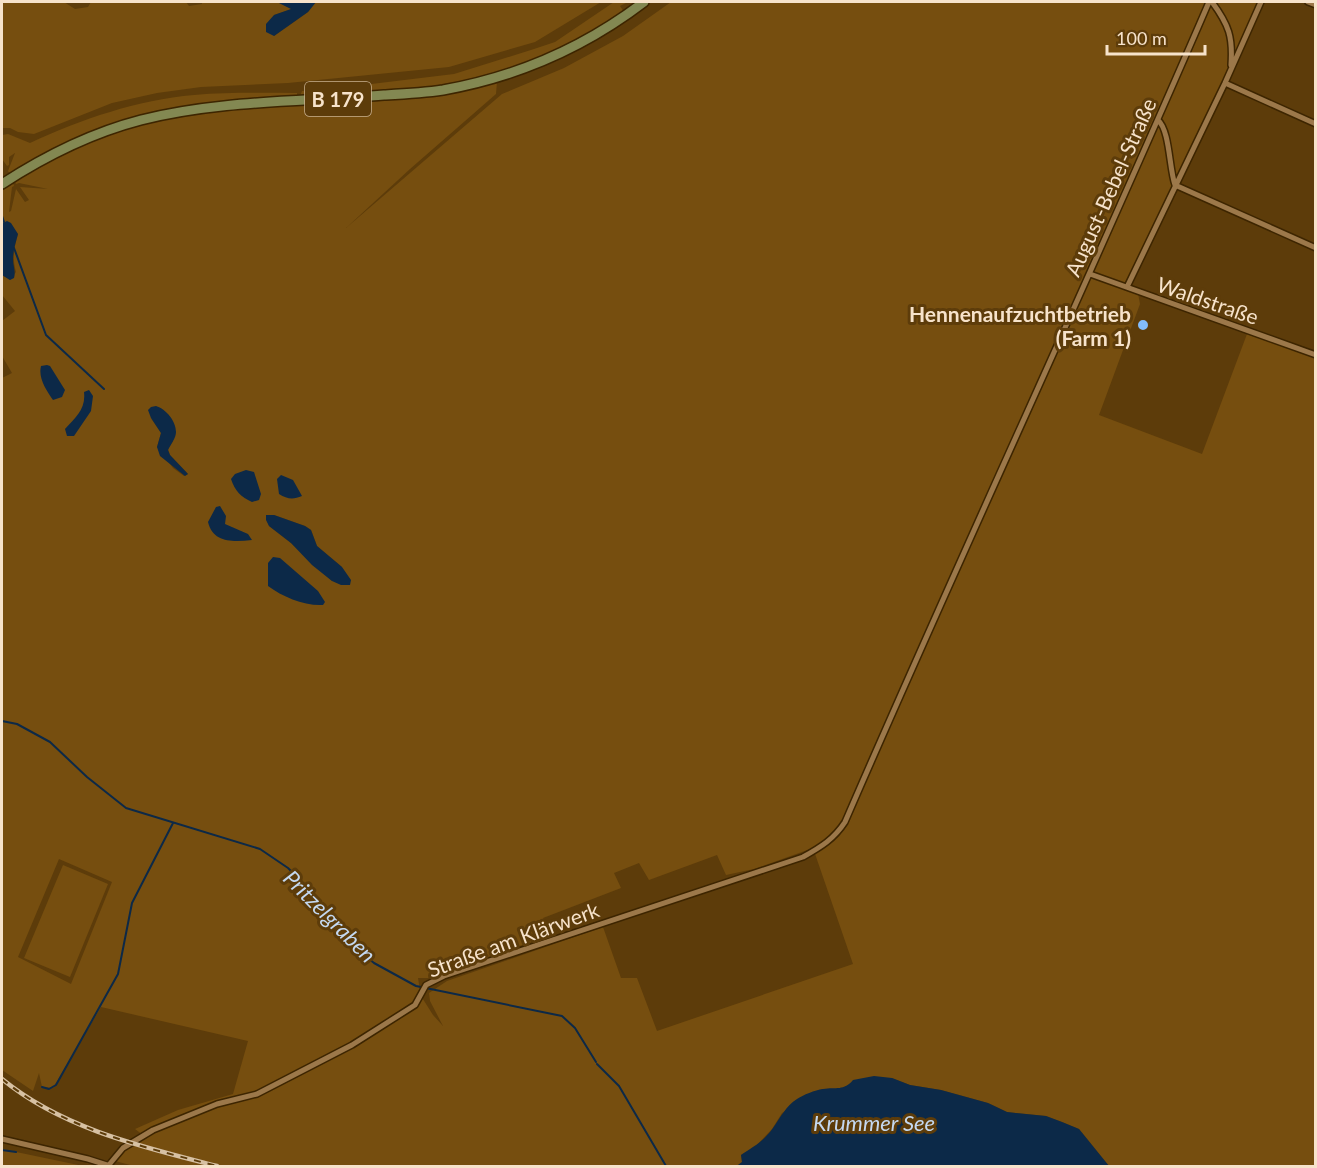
<svg xmlns="http://www.w3.org/2000/svg" width="1317" height="1168" font-family="Lato,sans-serif">
<rect width="100%" height="100%" fill="#5d3c0a"/>
<path fill="#764e0f" fill-rule="evenodd" d="M2,2H64L75,9L88,7L91,2H186L189,6L202,4V2H277L292,9L274,15V36L308,12L316,2H601L535,42L449,67L288,83L201,87L157,93L112,103L34,134L18,132L10,128H2Z
M614,2H628L620,6L624,12L561,49L519,66L478,78L404,91L166,110L10,174L8,171L15,153L9,157V165L7,166L2,159V135L8,134L30,143C82,119 137,100 194,95C228,92 263,93 297,93V96H300L302,91L326,89L327,94H329L330,89C338,88 348,85 355,89L356,93H359L363,85L454,74L534,49L555,42Z
M671,2H1258L1223,81L1126,284L1137,288L1140,304L1099,415L1202,454L1247,334L1315,358V1166H1109L1079,1129L1062,1122L1046,1116L1007,1112L988,1103L941,1090L910,1085L892,1078L838,1089H822L782,1113L772,1129L754,1148L741,1155L742,1162L738,1165H733L732,1166H134L115,1161L119,1154L147,1138L135,1129L178,1110L233,1094L248,1041L101,1007L53,1088L42,1087L39,1073L33,1091L2,1070V378L12,373L2,356V321L15,311L2,295V275L10,280L16,272C12,258 14,248 18,234L3,223L2,227V191L13,183L14,186L12,187L9,212L11,211L16,189L25,202L29,200L20,187L48,189L19,183L16,184L15,182C61,152 112,131 166,119C235,103 309,107 380,101C419,98 458,90 497,82L496,94L410,169L346,228L502,94L564,68L623,36ZM151,418L173,441L168,449L170,455L188,474L184,476L173,468L157,447L161,433ZM266,515H274L305,526L311,530L317,546L342,567L332,581L291,543L269,526ZM813,848L853,964L657,1031L637,978H621L603,927L447,981L429,993L430,1001L443,1026L433,1015L421,996L418,978H428L551,935L543,918L621,888L614,873L639,863L649,880L717,855L726,875L754,869ZM59,859L112,882L71,984L18,957Z
M63,865L108,884L70,977L24,958Z
M2,1149L83,1166H2Z"/>
<path fill="#0c2948" d="M277,2H316L308,12L274,36L266,32V24L274,15L291,9Z
M7,221L11,223L18,234C16,242 13,250 13,259C13,266 16,271 14,278L10,280L2,275V227L3,223Z
M47,365L50,366L65,390L62,397L53,400C46,390 38,378 41,366Z
M89,390L93,396L91,411L74,436H67L65,429C76,417 86,409 84,392Z
M156,406C166,409 176,421 176,432C176,438 171,444 168,450L170,455L188,474L185,476L160,456L157,447L161,433L151,418L148,410L151,407Z
M246,470L254,472L261,494L259,500L252,502C241,497 235,491 231,479L235,474Z
M281,475L293,480L302,496C293,500 287,499 279,494L277,479Z
M220,506L226,516L225,524L248,534L252,540C233,542 213,543 208,522L216,507Z
M266,515H274L305,526L311,530L317,546L342,567L351,580L350,585H341L332,581L312,565L291,543L269,526L266,520Z
M273,557L280,558L318,591L325,602L323,605C304,606 283,597 268,586V563Z
M874,1076L892,1078L910,1085L941,1090L988,1103L1007,1112L1046,1116L1062,1122L1079,1129L1109,1166H732L733,1165H738L742,1162L741,1155C754,1146 763,1142 773,1128C780,1118 786,1106 797,1099C803,1095 815,1090 823,1089C836,1087 844,1091 853,1080Z"/>
<g fill="none" stroke-linecap="round" stroke-linejoin="round">
<path stroke="#0c2948" stroke-width="2" d="M2,216L4,222
M14,248L46,335L104,389
M2,721L17,724L50,742L87,777L126,808L260,849L288,868L308,888L320,907L357,949L374,963L416,986L562,1016L575,1028L596,1062
M597,1064L619,1086L666,1166
M42,1087L49,1089L56,1085L118,974L132,903L173,823
M2,1150L16,1152"/>
<g stroke="#3d2500" stroke-width="8">
<path id="street" d="M1212,2C1229,25 1233,37 1231,65
M1308,2L1316,5
M1225,83L1316,124
M1158,120C1170,131 1169,168 1175,185L1316,248
M1090,274L1316,355
M1127,287L1225,83L1261,2
M2,1139L88,1159L110,1166
M108,1166L123,1148L153,1130L217,1104L257,1094L352,1045L415,1005L426,985L444,976L803,857C821,847 834,839 845,822C964,547 1091,276 1209,2"/>
</g>
<g stroke="#3d2500" stroke-width="12">
<path id="primary" d="M2,184C45,156 91,133 141,120C220,100 303,102 384,95C403,94 423,93 443,90C516,77 585,47 644,2"/>
</g>
<use href="#street" stroke="#9c784a" stroke-width="5"/>
<use href="#primary" stroke="#838852" stroke-width="9"/>
<g stroke="#d7c1a3" stroke-width="4.5">
<path id="rail" d="M2,1079C63,1129 143,1147 217,1166"/>
</g>
<use href="#rail" stroke="#5d3c0a" stroke-width="2" stroke-dasharray="7" stroke-linecap="butt"/>
</g>
<circle fill="#83bcfb" stroke="#5d3c0a" stroke-width="2" cx="1143" cy="325" r="6"/>
<g text-anchor="middle" dominant-baseline="central" stroke-width="6" stroke-linejoin="round" paint-order="stroke">
<rect fill="#5d3c0a" stroke="#c9b191" stroke-width="1.5" x="305" y="82" width="66" height="34" rx="4.5"/>
<g font-size="20" font-weight="bold" fill="#f7e3cb">
<text x="338" y="99">B 179</text>
</g>
<g font-size="21" fill="#f7e3cb" stroke="#5d3c0a">
<text transform="translate(1110 187) rotate(-66)">August-Bebel-Straße</text>
<text transform="translate(1208 300) rotate(19)">Waldstraße</text>
<text transform="translate(513 939) rotate(-20)">Straße am Klärwerk</text>
</g>
<g font-size="21" font-weight="bold" fill="#f7e3cb" stroke="#5d3c0a" text-anchor="end">
<text x="1131" y="313">Hennenaufzuchtbetrieb<tspan x="1131" dy="24">(Farm 1)</tspan></text>
</g>
<g font-size="22" font-style="italic" fill="#c4d8f0" stroke="#5d3c0a">
<text transform="translate(330 916) rotate(45)">Pritzelgraben</text>
<text x="874" y="1122">Krummer See</text>
</g>
</g>
<rect width="1317" height="1168" fill="none" stroke="#f7e3cb" stroke-width="6"/>
<path d="M1107 45v9h98v-9" fill="none" stroke="#f7e3cb" stroke-width="3"/>
<text x="1116" y="45" font-size="18" fill="#f7e3cb" stroke="#5d3c0a" stroke-width="4.5" paint-order="stroke">100 m</text>
</svg>
